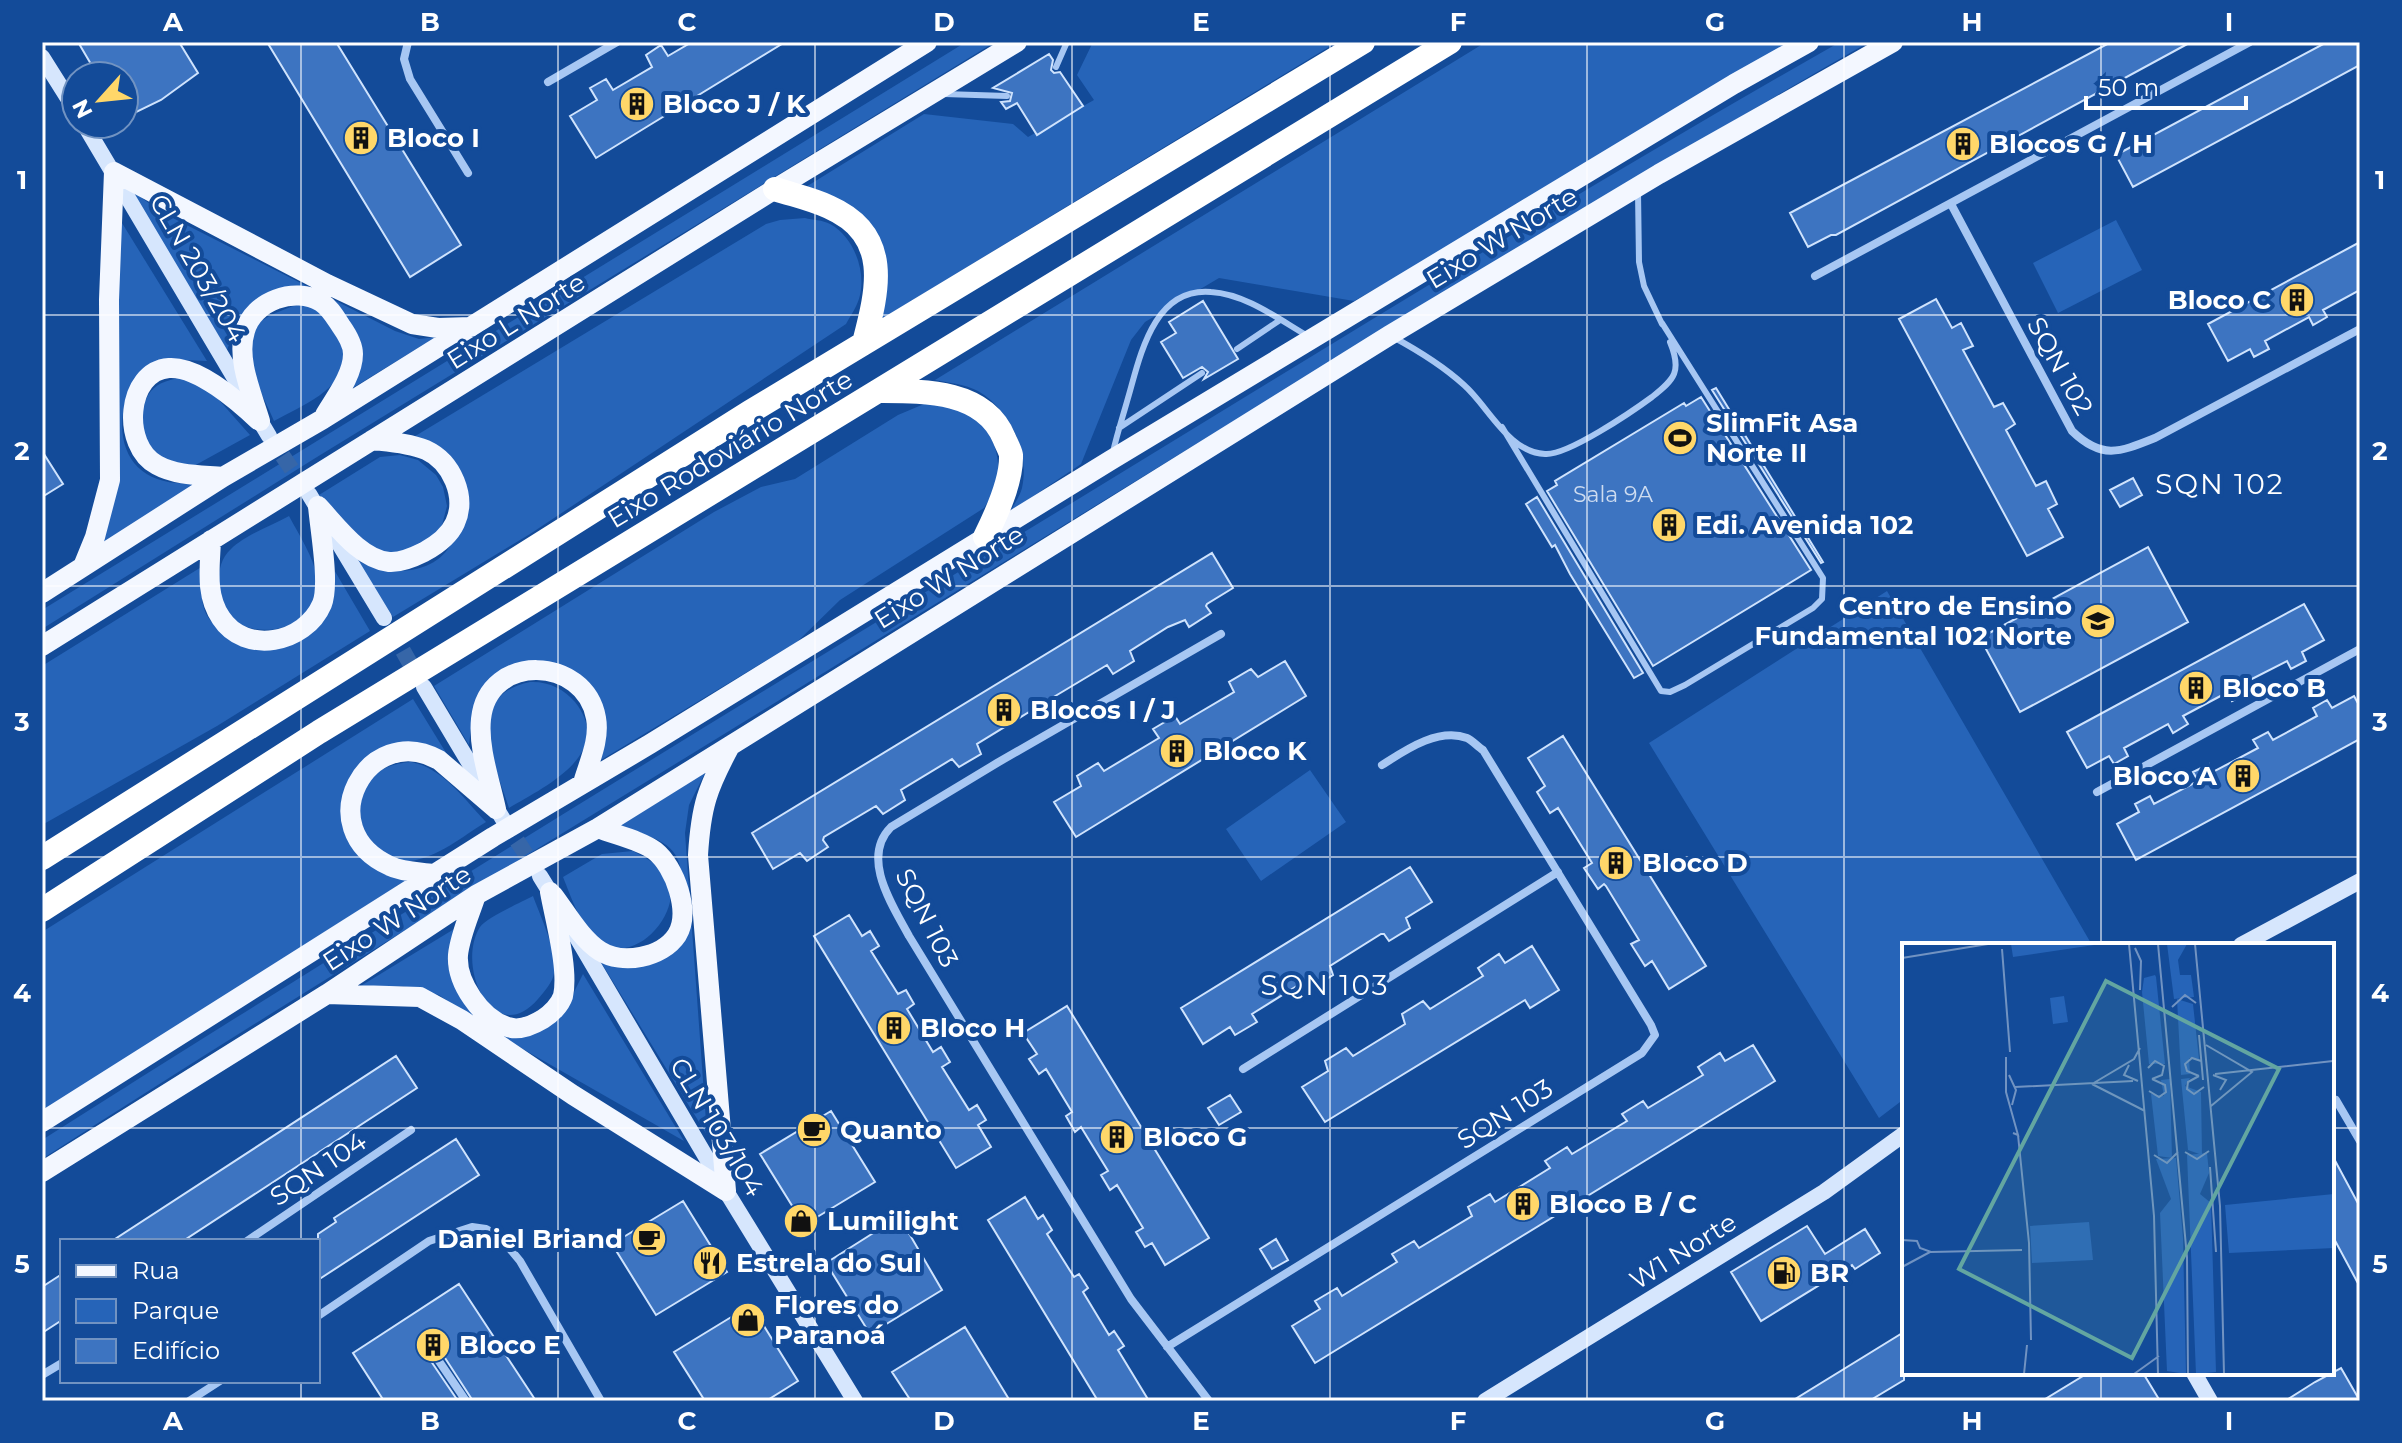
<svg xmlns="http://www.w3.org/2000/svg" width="2402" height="1443" font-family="Montserrat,sans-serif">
<rect width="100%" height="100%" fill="#134b99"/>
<path fill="#2664b8" d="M966,42H995L317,457L42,629V610Z
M1093,42H1337L875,323L881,255L796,193L924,114L1013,124L1028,137L1094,100L1077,75Z
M1486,42H1807L1354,301L1219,278L1145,322L1131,340L1081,464L1011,511C1014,504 1020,496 1022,488C1030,451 1010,410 978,391C965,384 949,383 935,380Z
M1840,42H1869C1524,241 1186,450 846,659C577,825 307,988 42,1159V1140C340,951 640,766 942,582C1241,401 1536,215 1840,42Z
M131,190L161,212L395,331L419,339L436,337L346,392L354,373L329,304L249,306L238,319L227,350Z
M114,210L207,361L185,360L128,392C109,449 137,491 200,482L94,549L106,531Z
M805,218C812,220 823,220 830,224C853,236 866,270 860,295C858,305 851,315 846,324L530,534L393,617L357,560C386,577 436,576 452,542C457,531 460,517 463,506L412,438L766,224L780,220Z
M2116,220L2142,270L2058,313L2033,263Z
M302,303L319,307C326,317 335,328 340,339C358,385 306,403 274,421C263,394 231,344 261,321C273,313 288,308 302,303Z
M184,377L211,391L250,435L192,467L167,466L139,433C144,398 145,383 184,377Z
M924,404C932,404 942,404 950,406C986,415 1005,450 996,486C995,494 988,501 984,508L840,600L797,642L596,763L603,721L545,666L479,698L473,711L469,745L434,686L714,512L761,487L795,479L898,415Z
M400,455L418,460L436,475L443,487L447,506L441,529L413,552H380L359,538L319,495L380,457Z
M289,516C299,535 313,556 317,577C329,638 217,654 218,583C219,570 221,558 231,549C245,535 271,526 289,516Z
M203,566C202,583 198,609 212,622C220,629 263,643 276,649L300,641L333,568L370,631L217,726L42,825V666Z
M1887,591L2092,945H1904V1099L1879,1118L1649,743Z
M530,682C548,681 564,689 575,702C616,754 544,787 509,808C495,765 462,696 530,682Z
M413,699L448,756L415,746L353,774C325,828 351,867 408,879L42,1112V932Z
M411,762C443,768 464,799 486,822C463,836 437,858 410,861C356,865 331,767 411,762Z
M1310,770L1346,822L1261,881L1226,829Z
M705,773L689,805L685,833L707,1135L596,954H663C682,889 708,837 613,830Z
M633,851C646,858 660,865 667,878C685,907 638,968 600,942C581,928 572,899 563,877L602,854Z
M533,896C540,916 558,952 554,973C553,982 544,992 538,999C494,1050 455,967 480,927C487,917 520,903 533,896Z
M464,923C459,934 450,947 448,959C446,985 481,1010 497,1027L566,1008L583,974L684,1141L486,1028L439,995L403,986L359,987Z"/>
<path fill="#3d74c1" stroke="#cfe3fd" stroke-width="2" d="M78,42H179L198,73L161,100L124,118V76H98Z
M267,42H336L461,245L410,277Z
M692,42H785L596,158L570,116L597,100L590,88L606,79L613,90L652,67L646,55L661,45L668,56Z
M2111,42H2191L1836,235H1831L1808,247L1790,213Z
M2327,42H2360V65L2133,187L2116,155Z
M1049,54L1053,60L1051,70L1054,73L1060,72L1083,106L1037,135L1017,103L1006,109L1001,102L1010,101L1012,93L993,88Z
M2360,242V290L2323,310L2327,317L2313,325L2309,317L2265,341L2269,349L2254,357L2250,349L2228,361L2208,324Z
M1936,299L1952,328L1961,323L1973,346L1963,350L1994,407L2003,403L2015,424L2006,430L2036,486L2046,481L2057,504L2048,509L2063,537L2027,556L1899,319Z
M1203,301L1238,359L1204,379L1208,372L1202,367L1183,378L1161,342L1176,333L1169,322Z
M1716,388L1823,562L1821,563L1712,390Z
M1701,397L1811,570L1653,666L1547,491L1557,485L1555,481L1684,403L1686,406Z
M42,451L63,484L42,497Z
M2133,478L2142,495L2120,507L2110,490Z
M1537,497L1643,673L1634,678L1570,574L1555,545L1552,547L1526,504Z
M2148,547L2188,622L2020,712L1980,638Z
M1212,553L1233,588L1207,604L1206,606L1211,613L1189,627L1185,620L1168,627L1130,651L1134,661L1113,674L1107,665L1052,698L1058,707L1036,720L1029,712L977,744L981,754L959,767L952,759L901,790L905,800L883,814L876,806L824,837L823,840L828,847L807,861L800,853L773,869L752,833Z
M2304,604L2324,640L2302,652L2306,661L2291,669L2287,661L2242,684L2247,693L2232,701L2228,692L2183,716L2188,724L2173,733L2168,724L2124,748L2128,756L2114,764L2109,756L2087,768L2067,732Z
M1285,661L1306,696L1076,837L1054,802L1081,786L1077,776L1098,763L1104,771L1159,738L1153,729L1175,716L1180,724L1234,692L1229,682L1251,669L1258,677Z
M2354,696L2360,707V739L2136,860L2117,824L2139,812L2135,804L2150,796L2154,804L2198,781L2193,772L2209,764L2213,772L2258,748L2253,740L2268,732L2273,740L2317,716L2313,708L2327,700L2332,708Z
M1563,736L1706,966L1669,989L1652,961L1645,966L1631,944L1639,940L1606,886L1604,884L1598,889L1584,868L1592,863L1558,808L1550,813L1537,792L1545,786L1528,758Z
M1410,867L1432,902L1406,918L1410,928L1389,941L1384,934H1381L1330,966L1333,975L1312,988L1305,981L1252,1014L1257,1022L1235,1035L1230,1027L1203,1044L1181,1008Z
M849,915L862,936L870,931L879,946L871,951L898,994L906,990L914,1004L907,1009L933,1052L941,1047L950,1062L942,1067L969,1110L977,1105L986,1120L978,1125L991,1147L956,1168L814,936Z
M1532,946L1559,990L1530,1008L1525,1000L1325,1122L1302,1087L1328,1071L1325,1061L1346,1048L1353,1056L1405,1024L1402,1014L1423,1001L1430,1009L1483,976L1478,968L1499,954L1505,963Z
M1067,1006L1209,1238L1165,1265L1152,1243L1145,1247L1136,1232L1143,1228L1117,1185L1110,1190L1101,1175L1108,1171L1081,1127L1075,1132L1066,1116L1072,1112L1046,1069L1039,1074L1029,1059L1037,1054L1023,1033Z
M1753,1045L1775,1081L1315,1363L1292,1326L1320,1309L1315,1301L1337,1288L1342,1296L1397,1262L1392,1254L1414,1241L1419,1248L1472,1216L1468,1207L1490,1194L1495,1202L1550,1168L1545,1161L1567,1147L1572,1154L1627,1121L1622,1114L1643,1101L1648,1108L1703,1075L1698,1067L1720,1053L1725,1061Z
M396,1056L417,1088L183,1241H112Z
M1230,1095L1241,1112L1219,1125L1208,1108Z
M831,1111L875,1182L804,1225L760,1154Z
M456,1139L479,1175L318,1280V1234L336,1222L334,1218Z
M2332,1155L2360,1207V1287L2332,1235Z
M1025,1197L1038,1219L1043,1215L1052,1230L1047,1234L1074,1277L1079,1274L1088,1288L1083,1292L1109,1335L1114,1331L1124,1346L1118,1350L1149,1401H1098L988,1220Z
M683,1201L727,1272L656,1315L612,1244Z
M897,1218L910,1235L942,1290L870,1334L826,1263Z
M1807,1226L1825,1254L1865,1229L1880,1253L1855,1269L1852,1265L1761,1321L1731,1272Z
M1276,1239L1288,1260L1272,1269L1260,1249Z
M62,1274V1320L42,1333V1287Z
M459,1284L536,1401H473L432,1338L426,1335L420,1338V1345L458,1401H384L353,1353Z
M751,1305L798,1381L766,1401H705L674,1352Z
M965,1327L1010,1401H911L892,1372Z
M1904,1332V1380L1869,1401H1792Z
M2341,1368L2360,1401H2285L2315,1382Z
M2088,1373H2143L2160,1401H2042Z"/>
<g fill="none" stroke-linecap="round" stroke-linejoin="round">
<path stroke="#3666a8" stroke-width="16" stroke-dasharray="16 8" stroke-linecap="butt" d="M269,436L308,493
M391,630L419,679
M504,821L539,874"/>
<path stroke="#a7c7f3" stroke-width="6" d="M1056,67L1067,42
M944,94L1007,96
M1638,192L1639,262L1644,286L1662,324
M1393,337C1419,351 1442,365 1464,385C1488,406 1509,453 1545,454C1567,456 1633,411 1652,397C1675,379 1682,371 1670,342
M1237,349L1280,320
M1502,427L1661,691L1670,692L1685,685L1813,608L1822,599L1823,578L1662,323
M1119,428L1202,373
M1113,452C1117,434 1123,416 1128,398C1140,357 1153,287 1211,292C1245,294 1277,318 1306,335"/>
<path stroke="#a7c7f3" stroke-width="8" d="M408,42L404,59L410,79L468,173
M548,82L617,42
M1951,204L2072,431C2102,460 2120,452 2155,438L2360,329
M1815,276L2250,42
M2097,792L2360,649
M1243,1069L1558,872
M2336,1100L2360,1141
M247,1241L411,1130
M318,1316L429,1241L472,1227L486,1229L500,1237L520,1261L601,1401
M426,1342L466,1401
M1167,1347L1642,1053L1655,1035L1651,1025L1483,750C1478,747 1472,740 1467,738C1438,727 1404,751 1382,765
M42,1375L62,1363
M189,1401L220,1381
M1209,1401L1131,1299L909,936C893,906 860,858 891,827L997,763L1221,634"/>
<path stroke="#d6e6fd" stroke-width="16" d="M42,57L76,111
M84,124L269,436
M309,494L384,618
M424,687L504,821
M540,876L556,902
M576,936L726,1191L855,1401
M2241,945L2360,881
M2194,1373L2210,1401
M1485,1401L1824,1192L1904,1134"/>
<path stroke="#f3f7ff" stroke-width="20" d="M260,421C252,394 236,359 245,331C253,301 295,286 321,302C330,308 335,317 341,326C346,333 353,344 353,354C353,375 335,398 325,415
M223,477C202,475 177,476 157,465C121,446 126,371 169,368C198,366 239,402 258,420
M318,506C337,526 360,559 389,562C401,563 414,557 424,552C437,545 449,536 455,523C467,497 452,462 426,450C409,443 390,442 372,440
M211,540C210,567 205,595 221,618C245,655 305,644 322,604C330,584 320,530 318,506
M84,564L95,537L110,480L109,300L114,172L327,284L412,324L438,328L471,327
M42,593L223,477L323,419L927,42
M42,646L775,189L1017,42
M496,809C490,781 478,748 481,719C488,652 585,656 596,718C600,740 589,762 583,783
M433,874C419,872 402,872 390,866C308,829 368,720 439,760L496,809
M476,895C470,914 460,935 458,955C456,982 481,1019 508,1027C519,1031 533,1025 543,1019C551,1014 560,1005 563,996C569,969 555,920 550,892
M553,895C566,912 581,939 600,951C622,965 662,958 677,935C691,912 675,867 655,851C640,840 615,835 598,828
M327,994L420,997L462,1020L573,1095L726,1191
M42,1122L493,837L650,744L1111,460L1734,84L1809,42
M42,1172L327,994L476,895L598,828L1390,335L1659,174L1893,42
M726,1191L698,855C701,806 707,789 730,746"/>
<path stroke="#fff" stroke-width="24" d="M775,189C793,195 812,199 829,207C892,235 878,289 864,343
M880,391C924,391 984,390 1004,438C1006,443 1010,450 1011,455C1012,481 996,515 985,537
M42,858L750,412L1363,42
M42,910L319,732L1450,42"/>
</g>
<path fill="none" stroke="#fff" stroke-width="2" stroke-opacity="0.55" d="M301,42V1241M558,42V1401M815,42V1401M1072,42V1401M1330,42V1401M1587,42V1401M1844,42V1401M2101,42V945M42,315H2360M42,586H2360M42,857H2360M42,1128H1904M2332,1128H2360M2101,1373V1401M301,1381V1401"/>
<defs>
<g id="building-disc" transform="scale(1.8)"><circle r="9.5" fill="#ffd769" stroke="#134b99"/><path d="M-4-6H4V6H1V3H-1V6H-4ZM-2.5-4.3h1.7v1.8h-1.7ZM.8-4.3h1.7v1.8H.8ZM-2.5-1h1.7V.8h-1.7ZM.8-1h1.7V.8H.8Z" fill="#111"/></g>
<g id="stadium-disc" transform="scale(1.8)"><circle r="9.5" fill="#ffd769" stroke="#134b99"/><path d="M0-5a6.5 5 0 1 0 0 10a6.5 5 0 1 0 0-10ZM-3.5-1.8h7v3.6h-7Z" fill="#111"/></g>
<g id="school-disc" transform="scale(1.8)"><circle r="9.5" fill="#ffd769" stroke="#134b99"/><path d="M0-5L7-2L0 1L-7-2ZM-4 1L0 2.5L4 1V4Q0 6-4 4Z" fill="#111"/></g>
<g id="cafe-disc" transform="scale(1.8)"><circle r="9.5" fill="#ffd769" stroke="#134b99"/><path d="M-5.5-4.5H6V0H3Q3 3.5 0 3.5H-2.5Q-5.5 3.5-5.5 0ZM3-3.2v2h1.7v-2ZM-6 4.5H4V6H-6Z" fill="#111"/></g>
<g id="shop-disc" transform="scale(1.8)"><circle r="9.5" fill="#ffd769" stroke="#134b99"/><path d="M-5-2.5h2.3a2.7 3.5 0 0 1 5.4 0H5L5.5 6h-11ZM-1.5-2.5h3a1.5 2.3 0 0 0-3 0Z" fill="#111"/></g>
<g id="restaurant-disc" transform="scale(1.8)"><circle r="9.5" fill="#ffd769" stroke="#134b99"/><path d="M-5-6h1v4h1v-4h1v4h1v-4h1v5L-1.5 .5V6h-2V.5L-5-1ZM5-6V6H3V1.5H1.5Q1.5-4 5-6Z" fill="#111"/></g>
<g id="fuel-disc" transform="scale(1.8)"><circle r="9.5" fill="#ffd769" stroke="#134b99"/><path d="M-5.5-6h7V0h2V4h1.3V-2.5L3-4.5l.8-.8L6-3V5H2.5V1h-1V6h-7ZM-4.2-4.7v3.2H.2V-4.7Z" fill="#111"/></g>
</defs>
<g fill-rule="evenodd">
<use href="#building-disc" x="637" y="104"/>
<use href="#building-disc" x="361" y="138"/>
<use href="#building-disc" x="1963" y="144"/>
<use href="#building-disc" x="2297" y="300"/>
<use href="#stadium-disc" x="1680" y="438"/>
<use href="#building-disc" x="1669" y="525"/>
<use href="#school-disc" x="2098" y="621"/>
<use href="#building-disc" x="2196" y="688"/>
<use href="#building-disc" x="1004" y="710"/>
<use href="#building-disc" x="1177" y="751"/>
<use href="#building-disc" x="2243" y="776"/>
<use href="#building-disc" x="1616" y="863"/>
<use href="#building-disc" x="894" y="1028"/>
<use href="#cafe-disc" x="814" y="1130"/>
<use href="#building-disc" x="1117" y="1137"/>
<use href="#building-disc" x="1523" y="1204"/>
<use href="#shop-disc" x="801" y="1221"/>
<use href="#cafe-disc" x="649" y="1239"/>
<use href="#restaurant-disc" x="710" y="1263"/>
<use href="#fuel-disc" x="1784" y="1273"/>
<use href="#shop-disc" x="748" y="1320"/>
<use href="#building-disc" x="433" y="1345"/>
</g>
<g text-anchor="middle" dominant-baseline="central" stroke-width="8" stroke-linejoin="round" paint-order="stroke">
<g font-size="22" fill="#cedcf0">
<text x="1613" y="494">Sala 9A</text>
</g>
<g font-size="26" font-weight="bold" fill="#fff" stroke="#134b99" text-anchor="start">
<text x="663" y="104">Bloco J / K</text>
<text x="387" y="138">Bloco I</text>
<text x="1989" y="144">Blocos G / H</text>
<text x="2271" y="300" text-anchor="end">Bloco C</text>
<text x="1706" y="423">SlimFit Asa<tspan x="1706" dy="30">Norte II</tspan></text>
<text x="1695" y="525">Edi. Avenida 102</text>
<text x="2072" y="606" text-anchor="end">Centro de Ensino<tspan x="2072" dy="30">Fundamental 102 Norte</tspan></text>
<text x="2222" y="688">Bloco B</text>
<text x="1030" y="710">Blocos I / J</text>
<text x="1203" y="751">Bloco K</text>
<text x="2217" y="776" text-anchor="end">Bloco A</text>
<text x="1642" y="863">Bloco D</text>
<text x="920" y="1028">Bloco H</text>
<text x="840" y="1130">Quanto</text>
<text x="1143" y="1137">Bloco G</text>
<text x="1549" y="1204">Bloco B / C</text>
<text x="827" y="1221">Lumilight</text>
<text x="623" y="1239" text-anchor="end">Daniel Briand</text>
<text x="736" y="1263">Estrela do Sul</text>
<text x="1810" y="1273">BR</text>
<text x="774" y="1305">Flores do<tspan x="774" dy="30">Paranoá</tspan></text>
<text x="459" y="1345">Bloco E</text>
</g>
<g font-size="26" fill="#fff" stroke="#134b99">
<text transform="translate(1502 238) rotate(-31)">Eixo W Norte</text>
<text transform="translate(198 268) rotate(60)">CLN 203/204</text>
<text transform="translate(516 321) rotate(-32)">Eixo L Norte</text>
<text transform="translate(2060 366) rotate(61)">SQN 102</text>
<text transform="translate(730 449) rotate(-31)">Eixo Rodoviário Norte</text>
<text transform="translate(949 577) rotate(-32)">Eixo W Norte</text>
<text transform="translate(397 918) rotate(-33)">Eixo W Norte</text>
<text transform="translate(927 918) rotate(63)">SQN 103</text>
<text transform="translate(1505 1114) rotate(-32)">SQN 103</text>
<text transform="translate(717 1127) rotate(59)">CLN 103/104</text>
<text transform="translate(318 1169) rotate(-34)">SQN 104</text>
<text transform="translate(1683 1251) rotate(-32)">W1 Norte</text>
</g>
<g font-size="28" letter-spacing="2" fill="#fff" stroke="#134b99">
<text x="2220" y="484">SQN 102</text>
<text x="1325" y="985">SQN 103</text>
</g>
</g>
<g transform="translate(1902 943)">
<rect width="432" height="432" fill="#134b99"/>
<path d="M109,1H199L111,14ZM265,1H285L276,17L278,32H289L292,54L272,56ZM253,32L254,34L263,121H247L240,49L242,35ZM162,53L166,79L151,81L148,55ZM275,56L291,61L297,116L287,115L288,131L279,132ZM288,135L283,143L299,149L300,212L286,207L279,136ZM268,136L270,215L256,213L249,151L262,153L259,137ZM305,210L307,230L298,251L309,260L314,429L294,431L285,212ZM274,215L281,295L284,431L265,428L258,270L269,256L254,216ZM432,251V305L327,310L323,262ZM187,279L191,317L130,320L128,283Z" fill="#2664b8"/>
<path fill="none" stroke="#7193c2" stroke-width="2" d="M227,1L252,273L256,431M256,1L285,314L286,431M293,1L318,263L322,431M233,5L239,18L238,47M100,6L108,109M0,15L86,1M270,64L283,52L294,60M297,92L301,137M304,102L350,129L309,163M104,114V149L116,192L111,190M227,122L222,132L236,138M246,125L253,118L262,123L260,132L250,136M313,131L431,118M107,132L114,147L110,162M311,132L324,137L318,147M297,133L286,139L285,146L292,151L302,144M297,133L285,128L283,121L290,115L299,118M190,141L232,116L238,105M190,141L243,168M113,144L231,138M247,148L257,154L264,149L263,142L250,136M116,192L127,300L129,397M283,209L295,216L307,208M252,212L265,220L276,209M308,224L314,309M0,297L15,298L18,305L29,309L120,307M0,324L28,309M122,431L125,402M232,431L257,413"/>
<path fill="#63a6a1" fill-opacity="0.15" stroke="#63a6a1" stroke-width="4" d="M204,38L377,126L230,415L57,326Z"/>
<rect width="432" height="432" fill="none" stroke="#fff" stroke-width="4"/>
</g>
<rect width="2402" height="1443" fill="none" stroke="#134b99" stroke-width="88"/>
<rect x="60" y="1239" width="260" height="144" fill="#134b99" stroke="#7193c2" stroke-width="2"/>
<rect x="76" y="1265" width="40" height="12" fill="#f3f7ff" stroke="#7193c2" stroke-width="2"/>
<text x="132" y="1279" font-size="24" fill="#ffffff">Rua</text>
<rect x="76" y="1299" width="40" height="24" fill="#2664b8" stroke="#7193c2" stroke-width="2"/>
<text x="132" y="1319" font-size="24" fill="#ffffff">Parque</text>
<rect x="76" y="1339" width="40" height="24" fill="#3d74c1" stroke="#7193c2" stroke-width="2"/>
<text x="132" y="1359" font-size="24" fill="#ffffff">Edifício</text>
<g transform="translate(100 100) rotate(243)"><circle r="38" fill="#134b99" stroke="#7193c2" stroke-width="2"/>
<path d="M0-6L14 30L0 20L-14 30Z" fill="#ffd769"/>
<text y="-12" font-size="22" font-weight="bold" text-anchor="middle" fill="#ffffff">N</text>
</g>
<path d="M2086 96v12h160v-12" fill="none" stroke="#ffffff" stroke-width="4"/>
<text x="2098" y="96" font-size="24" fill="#ffffff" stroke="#134b99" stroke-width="6" paint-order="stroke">50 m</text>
<rect x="44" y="44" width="2314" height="1355" fill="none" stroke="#fff" stroke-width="3"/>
<g font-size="26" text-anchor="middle" font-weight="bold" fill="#fff">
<text x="173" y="31">A</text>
<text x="430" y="31">B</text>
<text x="687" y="31">C</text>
<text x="944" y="31">D</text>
<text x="1201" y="31">E</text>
<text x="1458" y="31">F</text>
<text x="1715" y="31">G</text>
<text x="1972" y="31">H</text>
<text x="2229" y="31">I</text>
<text x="22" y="189">1</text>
<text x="2380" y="189">1</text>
<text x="22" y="460">2</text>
<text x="2380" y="460">2</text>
<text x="22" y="731">3</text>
<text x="2380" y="731">3</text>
<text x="22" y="1002">4</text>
<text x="2380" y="1002">4</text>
<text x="22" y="1273">5</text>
<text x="2380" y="1273">5</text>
<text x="173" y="1430">A</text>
<text x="430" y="1430">B</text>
<text x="687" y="1430">C</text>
<text x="944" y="1430">D</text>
<text x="1201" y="1430">E</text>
<text x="1458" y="1430">F</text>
<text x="1715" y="1430">G</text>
<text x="1972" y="1430">H</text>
<text x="2229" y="1430">I</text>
</g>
</svg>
